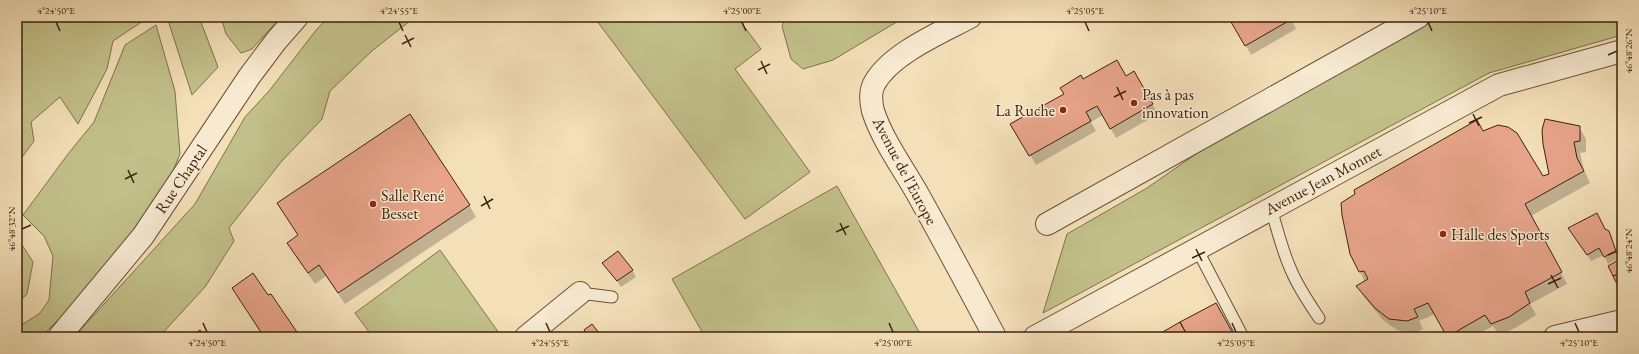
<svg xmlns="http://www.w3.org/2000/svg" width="1639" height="354" font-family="'EB Garamond',serif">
<rect width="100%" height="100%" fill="#f3dfb8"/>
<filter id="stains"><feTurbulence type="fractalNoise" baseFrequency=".005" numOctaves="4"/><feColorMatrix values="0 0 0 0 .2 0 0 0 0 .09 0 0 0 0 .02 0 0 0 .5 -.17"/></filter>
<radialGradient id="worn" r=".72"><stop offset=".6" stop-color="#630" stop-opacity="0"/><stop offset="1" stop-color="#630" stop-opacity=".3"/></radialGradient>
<path fill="#c2c08a" stroke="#80714c" d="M17,17H149L113,41L107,69L78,124L60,97L31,122L34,141L17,164Z
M167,17H199L218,67L192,95Z
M221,17H281L252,49L241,53L226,34Z
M329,17H415L373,50L330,91L322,119L281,162L229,228L234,241L205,287L159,337H74L195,204L245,117L269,91L317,29Z
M594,17H737L761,49L735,69L810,172L745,219Z
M786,17H905L833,60L803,69L791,59L782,26Z
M1440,17H1622V35L1489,73L1043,313L1067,234L1147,188L1206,147Z
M156,25L175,91L180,154L170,178L97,281L41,337H17V328L40,313L49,300L53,256L44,236L23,215L68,154L94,122L125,45Z
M837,186L922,337H705L672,279Z
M17,242L22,245L33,262L27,294L17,304Z
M440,250L499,333L494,337H373L355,313Z"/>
<path fill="#0003" d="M1230,17H1290L1296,29L1251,55Z
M1134,73L1158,114L1116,138L1103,115L1091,122L1096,131L1036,165L1012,124L1065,94L1083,80L1126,77Z
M1579,127L1586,139V152L1580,153L1584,170L1590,183L1531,216L1567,284L1530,304L1536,315L1515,328L1499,335L1493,326L1473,337H1448L1435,314L1419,321L1423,329L1414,333L1397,330L1383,320L1364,297L1357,286L1365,282L1351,254L1483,132L1542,177L1550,175Z
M278,204L469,205L476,217L345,304L326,276L315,284L295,255L288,243L299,236Z
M1608,232L1619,258L1608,264L1604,255L1591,261L1574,235Z
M604,263L632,270L636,277L621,287Z
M592,326L598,334L600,337H589Z"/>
<path fill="#e7a48a" stroke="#3f220d" d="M1228,17H1291L1292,19L1245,46Z
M1117,60L1126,76L1134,71L1153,104L1110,129L1097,106L1086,112L1091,121L1029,156L1010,124L1064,94L1060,88L1081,75L1083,79Z
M410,114L470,205L338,293L319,265L308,273L287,243L298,235L277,203Z
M1545,119L1580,126V141L1574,142L1577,158L1584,171L1525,204L1562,272L1525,292L1530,303L1509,317L1491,324L1485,315L1447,337L1428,303L1414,309L1418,317L1407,321L1389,319L1375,308L1356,286L1368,279L1364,271L1359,272L1350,254L1342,215L1341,203L1355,194L1354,190L1477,120L1483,131L1498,125L1508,127L1517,133L1543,176L1549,174L1543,144L1542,130Z
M1622,207V219H1621L1617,210Z
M1597,213L1605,229L1609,231L1616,251L1604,257L1599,248L1587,255L1568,228Z
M618,251L633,270L617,281L602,263Z
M1622,258V273L1613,276L1608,266Z
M253,273L268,295L271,294L299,335L296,337H264L232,288Z
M1621,273L1622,275V294L1613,276Z
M1216,303L1235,337H1188L1180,322Z
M1180,322L1188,337H1154Z
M592,324L599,333L593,337H589L584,330Z
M200,330L205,337L213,332L217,337H190Z"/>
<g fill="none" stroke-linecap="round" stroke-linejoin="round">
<g stroke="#6c5138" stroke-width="13">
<path id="service" d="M1271,208C1277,229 1282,250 1291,270C1298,287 1309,303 1319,318
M1197,249L1243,337
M580,293L612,297"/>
</g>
<g stroke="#6c5138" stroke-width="24">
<path id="minor" d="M970,17C940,33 890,54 874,84C870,92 871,103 873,111C882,139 901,165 916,191C943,239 969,288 995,337
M1047,224L1418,17
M526,337L580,293
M1035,337L1499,85L1622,51
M1555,337L1622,321"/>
</g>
<g stroke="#6c5138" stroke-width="24">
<path id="tertiary" d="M59,337L143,236L249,77L276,41L297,17"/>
</g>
<use href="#service" stroke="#f7ead1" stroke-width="11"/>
<use href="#minor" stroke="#f7ead1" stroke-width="22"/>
<use href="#tertiary" stroke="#f7ead1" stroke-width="22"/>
</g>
<path fill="none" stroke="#3f220d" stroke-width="1.5" d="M56,22L60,31M399,22L403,31M742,22L746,31M1085,22L1089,31M1428,22L1432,31M405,35L411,47M402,44L414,38M1608,55L1617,51M761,61L767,74M758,70L770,64M1117,87L1123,100M1114,97L1126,91M1473,114L1479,126M1469,123L1482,117M128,170L134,183M125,179L137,173M484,196L490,209M481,206L493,199M840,223L846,235M22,229L31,225M836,232L849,226M1196,249L1202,261M1608,255L1617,251M1192,258L1205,252M1551,275L1558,288M1548,284L1561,278M203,323L207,332M546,323L550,332M889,323L893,332M1232,323L1236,332M1575,323L1579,332"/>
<g fill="#8f2418" stroke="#f7ead1" stroke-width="1.5">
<circle cx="1134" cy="103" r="4"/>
<circle cx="1063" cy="110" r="4"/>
<circle cx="373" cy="204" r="4"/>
<circle cx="1443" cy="234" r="4"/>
</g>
<g text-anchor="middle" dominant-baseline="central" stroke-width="3" stroke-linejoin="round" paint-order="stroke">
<g font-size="16" fill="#3f220d" stroke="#f7ead1" text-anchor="start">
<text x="1142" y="94">Pas à pas<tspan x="1142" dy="18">innovation</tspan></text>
<text x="1055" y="110" text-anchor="end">La Ruche</text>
<text x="381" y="195">Salle René<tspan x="381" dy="18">Besset</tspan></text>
<text x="1451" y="234">Halle des Sports</text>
</g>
<g font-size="16" fill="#3f220d" stroke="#f7ead1">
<text transform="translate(905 171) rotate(62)">Avenue de l'Europe</text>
<text transform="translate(181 179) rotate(-56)">Rue Chaptal</text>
<text transform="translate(1323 180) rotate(-28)">Avenue Jean Monnet</text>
</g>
</g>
<rect width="1639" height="354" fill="none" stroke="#f3dfb8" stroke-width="44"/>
<rect x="22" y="22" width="1595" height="310" fill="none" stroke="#3f220d" stroke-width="1.5"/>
<g font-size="10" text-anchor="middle" fill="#3f220d">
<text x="56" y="14">4°24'50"E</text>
<text x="399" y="14">4°24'55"E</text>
<text x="742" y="14">4°25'00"E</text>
<text x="1085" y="14">4°25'05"E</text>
<text x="1428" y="14">4°25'10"E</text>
<text transform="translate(1628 51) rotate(-90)" y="4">46°48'26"N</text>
<text transform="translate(11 229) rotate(-90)" y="4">46°48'32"N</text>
<text transform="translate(1628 251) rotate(-90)" y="4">46°48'24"N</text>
<text x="207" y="346">4°24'50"E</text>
<text x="550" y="346">4°24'55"E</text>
<text x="893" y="346">4°25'00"E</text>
<text x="1236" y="346">4°25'05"E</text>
<text x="1579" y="346">4°25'10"E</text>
</g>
<rect width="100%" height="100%" filter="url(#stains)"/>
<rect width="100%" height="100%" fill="url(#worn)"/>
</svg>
